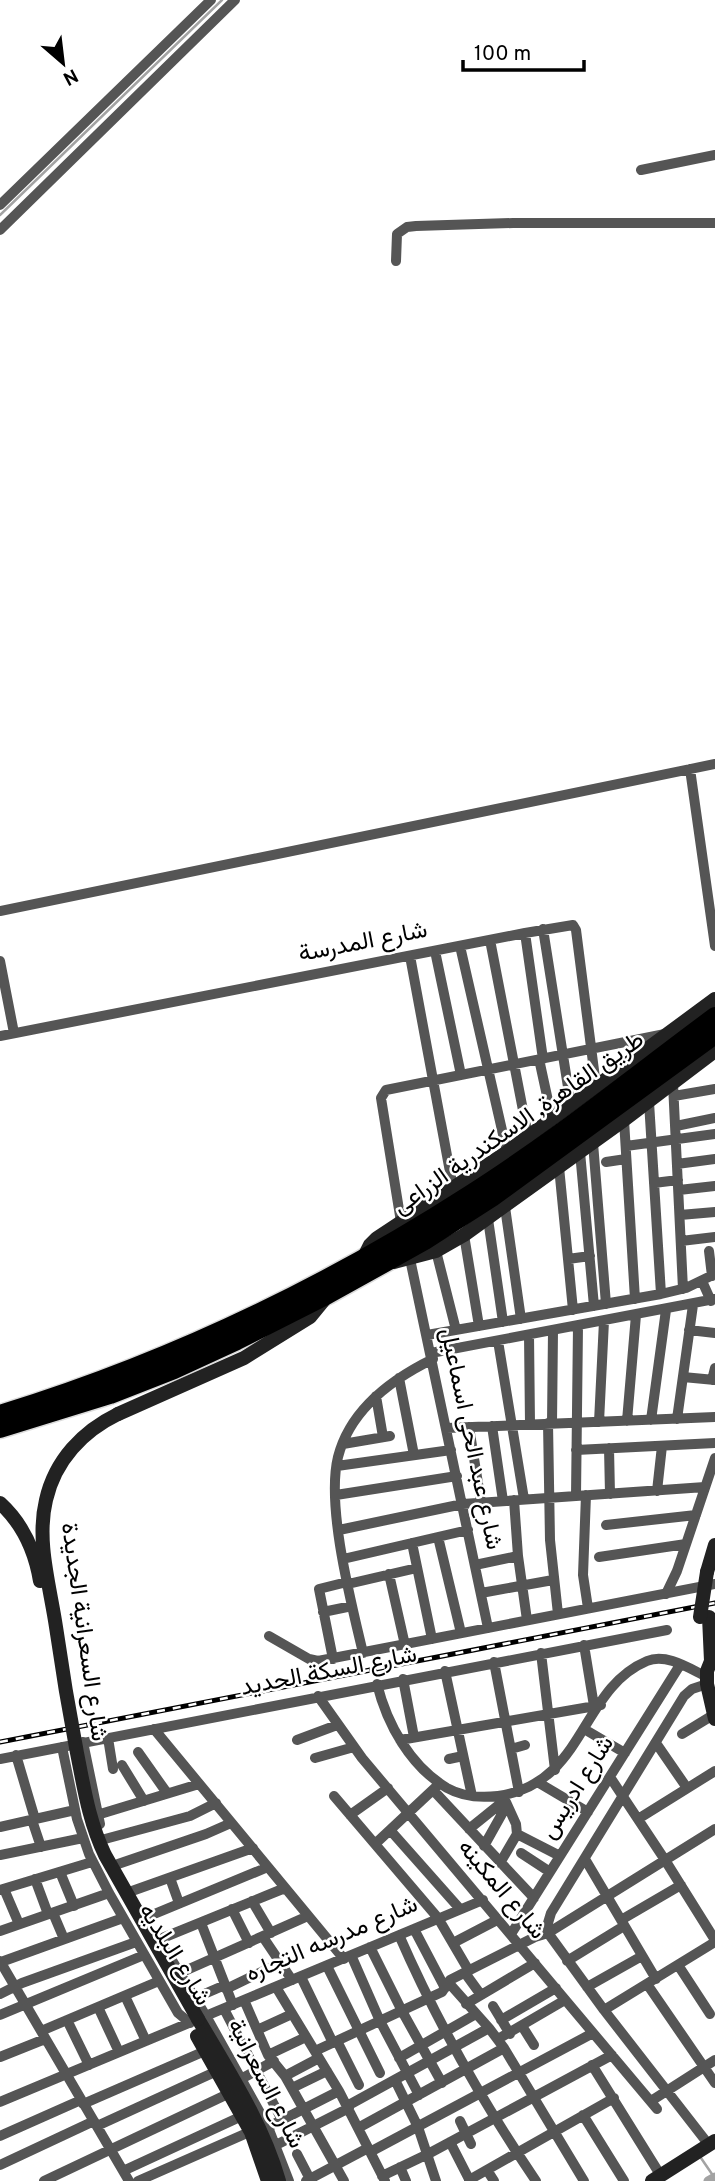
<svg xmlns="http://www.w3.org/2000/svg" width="715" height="2181" font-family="Overpass,Vazirmatn,sans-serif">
<rect width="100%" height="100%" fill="#fff"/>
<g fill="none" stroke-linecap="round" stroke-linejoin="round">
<path stroke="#a3a3a3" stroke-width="2.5" d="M0,215L222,0
M701,2158L714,2177"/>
<path stroke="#a3a3a3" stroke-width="9" d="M708,2181L715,2177"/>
<g stroke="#dbdbdb" stroke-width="21">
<path id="highway" d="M0,1414C166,1363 324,1288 470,1194C555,1140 634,1076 715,1016
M0,1429L110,1395L174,1370L237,1341L328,1295L425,1241L492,1198L715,1035"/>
</g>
<path stroke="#555" stroke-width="10" d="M641,170L715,155
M0,205L211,0
M0,230L235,0
M396,261L397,234L407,227L416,226L513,223H715
M690,769L715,946
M0,911L715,764
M543,929L571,1106
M525,933L543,1059
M490,940L528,1136
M460,946L507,1152
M435,951L461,1075
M410,956L453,1188
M0,961L14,1033
M0,1036L525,933L573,925L576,930L596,1086
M539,1059L552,1119
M673,1084L683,1289
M674,1096L715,1089
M649,1102L661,1294
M624,1120L635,1299
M676,1126L715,1118
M593,1143L606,1304
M626,1146L715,1134
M580,1152L594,1306
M606,1162L626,1159
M677,1164L715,1159
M559,1167L573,1310
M654,1183L678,1180
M679,1190L715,1186
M505,1207L521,1319
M680,1215L715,1212
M488,1219L503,1322
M401,1222L381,1098L386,1090L665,1034
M464,1235L479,1326
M681,1241L715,1237
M436,1251L456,1330
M709,1251L712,1276
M410,1259L488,1628
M568,1259L590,1256
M702,1281L711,1301
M689,1330L715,1333
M427,1335L661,1294L686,1288L715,1274
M529,1335L530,1424
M498,1341L524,1499
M431,1353L715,1299
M683,1377L715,1380
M399,1378L414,1455
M712,1380L715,1368
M376,1396L383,1437
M677,1419L693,1305
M651,1420L666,1310
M627,1421L636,1315
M599,1422L604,1321
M548,1423L550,1540L558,1614
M552,1423L553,1331
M492,1426L503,1501
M469,1427L481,1502
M447,1428L715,1417
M343,1444L390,1436
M609,1448L610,1494
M576,1450L715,1443
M337,1466L451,1450
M657,1491L662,1446
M336,1495L457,1476
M586,1495L583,1575L588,1608
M576,1496L578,1326
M514,1500L518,1556L527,1620
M606,1525L696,1515
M339,1530L463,1504L705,1487
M438,1537L461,1633
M412,1543L432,1639
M599,1557L686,1544
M343,1559L468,1530
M475,1565L518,1556
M389,1574L405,1645
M348,1584L417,1568
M481,1593L553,1580
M666,1594L677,1571L715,1458
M323,1612L352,1606
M269,1636L309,1659L318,1661L715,1584
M584,1645L594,1706
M363,1653C351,1602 326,1506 338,1457C350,1410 392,1379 433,1359
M541,1653L555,1770
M333,1659L319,1589L347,1582
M494,1662L519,1792
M445,1671L472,1796
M403,1679L414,1737
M377,1684C387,1724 410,1766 447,1788C463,1797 481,1798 498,1796C585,1784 580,1689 647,1661C667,1653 690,1669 707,1677
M318,1696L362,1758L657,2109
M154,1729L344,1959
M584,1729L625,1753
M682,1734L713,1715
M108,1738L113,1769
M297,1740L337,1725
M400,1740L601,1705
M83,1742L100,1824
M656,1743L687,1788
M62,1747L77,1819L89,1854L109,1893L178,2013L190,2023
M511,1749L525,1745
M138,1752L167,1793
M16,1755L35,1819
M315,1758L354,1747
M0,1759L667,1630
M449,1759L463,1756
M122,1765L144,1801
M610,1777L665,1860L715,1940
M539,1783L588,1812
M433,1790L534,1898
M334,1796L438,1918L469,1971
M506,1802L516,1824L517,1834
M97,1815L199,1784
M350,1815L388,1788
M638,1819L715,1771
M32,1820L41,1847
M0,1827L75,1810
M469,1829L505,1800
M390,1830L460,1909
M105,1839L190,1816L216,1803
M375,1844L437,1786
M484,1846L507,1805
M521,1853L550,1872
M0,1855L83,1838
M585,1859L656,1979
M500,1863L517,1834L560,1856
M118,1864L206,1834L231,1823
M60,1872L74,1906
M170,1878L179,1903
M35,1879L48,1914
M4,1889L19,1924
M0,1890L92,1862
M132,1891L253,1848
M252,1901L271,1933
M232,1909L249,1943
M53,1913L64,1939
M147,1917L268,1867
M621,1920L681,1885
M201,1923L233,2005
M414,1929L445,1988
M0,1931L109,1893
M548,1933V1923L551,1913L684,1696L692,1689L707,1684
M548,1933L604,2010L709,2145
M511,1934L680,1665
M399,1935C437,2022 483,2103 536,2181
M263,1937L292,1980
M160,1939L285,1888
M453,1943L499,1919
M370,1947L402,2011L442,2083
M167,1952L206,2016L268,2127L289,2181
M351,1955L380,2021L419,2095
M0,1961L129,2181
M567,1961L624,1926
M1,1962L123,1918
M678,1965L710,2014
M327,1966L380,2073
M180,1973L308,1916
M465,1973L481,1995
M301,1977L333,2043
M448,1982L489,2028L504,2048L584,2181
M647,1984L715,2083
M276,1987L339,2091L385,2181
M587,1987L642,1956
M226,1989L280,1963
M0,1994L22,1983L136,1942
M125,1996L146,2041
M195,1998L225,1985
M244,2000L268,2055L285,2076L344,2181
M466,2004L535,1963
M493,2006L510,2034
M98,2007L119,2052
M224,2009L282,2120
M604,2010L715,1942
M0,2015L144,1955
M67,2020L89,2065
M501,2020L556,1988
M522,2026L534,2045
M257,2030L292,2014
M41,2031L159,1981
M498,2039L565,2000
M337,2041L359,2085
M315,2051L442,1992L450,1980L535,1937L548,1933L715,1829
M268,2055L306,2037
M0,2057L45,2039
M399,2058L476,2014
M592,2065L661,2176
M285,2076L319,2058
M241,2079L274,2061
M395,2080L418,2127L436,2181
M292,2088L327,2071
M651,2101L715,2060
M0,2102L483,1900
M83,2104L205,2051
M347,2106L489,2028
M583,2115L624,2181
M460,2121L471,2144
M97,2126L217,2071
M268,2127L339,2091
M358,2128L504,2048
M0,2136L81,2100
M450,2142L470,2181
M276,2145L349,2108
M370,2152L593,2033
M297,2154L311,2181
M0,2165L94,2121
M400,2167L406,2181
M487,2170L494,2181
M123,2171L242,2116
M382,2176L428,2154L612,2055
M469,2180L614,2098
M44,2181L230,2093
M138,2181L256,2129
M306,2181L368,2148"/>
<path stroke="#222" stroke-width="14" d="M364,1257L370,1245L377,1238L507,1152L715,999
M394,1262L436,1251L464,1235L624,1120L715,1051
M118,1414L244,1358L310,1317L328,1295
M707,1572L715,1545
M709,1617L711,1661L707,1671V1684L715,1719
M198,2019C229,2072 262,2122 279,2181
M197,2036L251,2132L268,2181
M652,2181L715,2141"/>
<use href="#highway" stroke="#000" stroke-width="18"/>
<g stroke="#000" stroke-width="5">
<path id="rail" d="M0,1742L715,1603"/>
</g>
<use href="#rail" stroke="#fff" stroke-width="2.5" stroke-dasharray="8" stroke-linecap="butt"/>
<path stroke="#222" stroke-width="14" d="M118,1414C83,1431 55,1460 46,1500C36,1541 50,1586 56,1627C62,1669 69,1711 77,1753C84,1788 89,1822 105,1855L198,2019
M0,1503C23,1524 35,1551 40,1581
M700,1617L707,1572"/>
</g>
<g text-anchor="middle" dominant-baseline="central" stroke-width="5" stroke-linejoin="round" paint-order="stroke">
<g font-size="24" fill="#000" stroke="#fff">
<text transform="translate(363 943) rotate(-11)">شارع المدرسة</text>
<text transform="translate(519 1124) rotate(-35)">طريق القاهرة, الاسكندرية الزراعى</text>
<text transform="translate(470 1439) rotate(78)">شارع عبد الحى اسماعيل</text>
<text transform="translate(83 1632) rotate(82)">شارع السعرانية الجديدة</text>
<text transform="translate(329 1672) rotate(-11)">شارع السكة الحديد</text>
<text transform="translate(578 1788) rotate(-58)">شارع ادريس</text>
<text transform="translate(501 1890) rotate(50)">شارع المكينه</text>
<text transform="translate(332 1940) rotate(-23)">شارع مدرسه التجاره</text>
<text transform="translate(174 1955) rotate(58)">شارع البلديه</text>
<text transform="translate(265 2084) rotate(63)">شارع السعرانية</text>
</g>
</g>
<g transform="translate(63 63) rotate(152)" stroke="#ffffff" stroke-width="5" paint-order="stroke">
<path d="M0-5L12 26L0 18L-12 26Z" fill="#000000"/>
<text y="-10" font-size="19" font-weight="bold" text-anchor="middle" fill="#000000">N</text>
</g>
<path d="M463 60v10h121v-10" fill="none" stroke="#000000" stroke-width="3.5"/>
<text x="474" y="60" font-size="21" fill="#000000" stroke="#ffffff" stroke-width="5" paint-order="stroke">100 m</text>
</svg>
